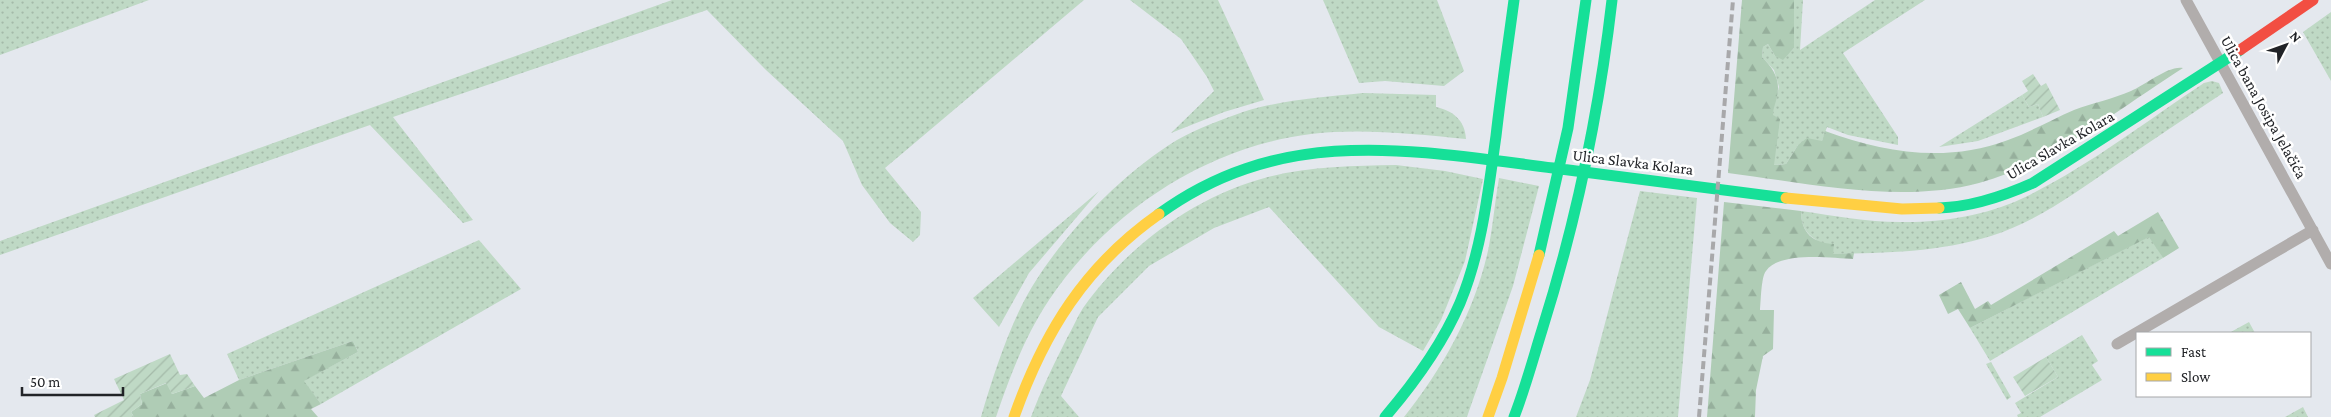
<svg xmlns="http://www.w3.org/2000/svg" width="2331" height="417" font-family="'Crimson Pro',serif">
<defs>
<pattern id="grass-dots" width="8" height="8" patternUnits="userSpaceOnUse" patternTransform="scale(1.25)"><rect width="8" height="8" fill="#bfd9c5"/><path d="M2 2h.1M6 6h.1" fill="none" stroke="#a4baa9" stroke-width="1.8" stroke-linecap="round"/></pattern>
<pattern id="forest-firs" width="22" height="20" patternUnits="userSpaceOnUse" patternTransform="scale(1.25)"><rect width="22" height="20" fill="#afccb5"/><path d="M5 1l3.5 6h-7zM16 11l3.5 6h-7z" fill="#96af9c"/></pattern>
<pattern id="garden-furrows" width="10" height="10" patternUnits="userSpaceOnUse" patternTransform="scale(1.25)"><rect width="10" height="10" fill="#bfd9c5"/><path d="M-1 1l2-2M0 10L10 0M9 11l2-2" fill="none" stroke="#a4baa9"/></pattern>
</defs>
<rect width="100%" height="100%" fill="#e4e8ee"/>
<path fill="url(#grass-dots)" d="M0,0H149L0,55Z
M672,0H1084L885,168L921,212L920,235L913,242L890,223L862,185L843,141L766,70L707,10L393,117L473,220L463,223L370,125L0,255V241Z
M1130,0H1218L1264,100L1224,112L1171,133L1214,91L1207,77L1181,39Z
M1323,0H1437L1464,71L1444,86L1385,81L1359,83Z
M1794,0H1803L1800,50L1875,0H1925L1843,53L1898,137V145L1848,135L1827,127L1822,141L1798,145L1786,164L1773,165V108L1779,87L1774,70L1762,57L1763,47L1768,44L1775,56L1790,52L1794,48Z
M2331,12V81L2303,32Z
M2212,81L2219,83L2223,93C2186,118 2149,142 2113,167C2075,193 2036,222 1991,236C1940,252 1886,253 1833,254C1819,237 1801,239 1801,211C1836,216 1871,223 1907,222C1944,222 1987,215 2021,199C2085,169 2145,122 2204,83Z
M1363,93L1436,95V107C1453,111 1465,120 1466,139C1414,134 1362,128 1311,134C1205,147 1108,212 1049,300C1025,336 1010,376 996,417H981C992,380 1004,342 1021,307C1051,246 1119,175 1177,140C1198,128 1221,120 1243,112C1281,100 1323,97 1363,93Z
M2022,95L2029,107L2038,104L2043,117L1978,141L1939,147Z
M1396,165L1445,171L1483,179L1465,261L1441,320L1423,351L1379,327L1269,207L1214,228L1149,266L1098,317L1061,396L1079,417H1031C1041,390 1054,364 1067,338C1073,328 1077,317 1083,308C1127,246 1195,196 1268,177C1310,166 1354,166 1396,165Z
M1499,178L1539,186L1513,286L1469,411L1467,417H1404C1444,367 1476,309 1489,246C1493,224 1495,201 1499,178Z
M1099,191L1029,273L999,327L973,298Z
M1640,191L1697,198L1678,417H1576L1590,380Z
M2150,236L2163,258L1990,361L1970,328Z
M479,240L521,289L321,404L303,381L358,352L353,341L239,380L227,354Z
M2249,322L2255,333H2229Z
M2082,335L2098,361L2092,365L2102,380L2040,417H2018L2017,415L2021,413L2015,403L2058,377L2046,357Z
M1991,362L2011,397L2007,400L1986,364Z
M2303,407L2308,417H2285Z"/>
<path fill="url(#forest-firs)" d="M1742,0H1794V48L1783,60L1775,56L1768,44L1763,47L1762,57C1773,68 1781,80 1777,96C1776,103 1773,108 1773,115L1780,119L1774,165L1786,164L1798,145L1807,138L1822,141L1825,131C1885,153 1946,163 2008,140C2030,132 2051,120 2074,110C2092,103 2113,99 2131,91C2145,85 2169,65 2183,68C2120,108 2052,163 1979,183C1901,204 1807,183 1728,173Z
M1724,202L1801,211C1801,233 1813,243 1834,244L1833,254L1854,253L1853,259C1831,258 1780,251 1766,271C1761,277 1761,301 1760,310H1774L1773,349L1763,356L1756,390L1755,417H1707Z
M2158,212L2179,248L2163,258L2149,237L1970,328L1958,309L1948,314L1939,295L1961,282L1975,309L1988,301L1991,305L2114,231L2118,236Z
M353,341L358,352L304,381L321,404L311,409L318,417H134L131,412L142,404L140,394L167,383L172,394L195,386L204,398L239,380Z"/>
<path fill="url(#garden-furrows)" d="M2033,74L2041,86L2046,83L2060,110L2043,117L2038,104L2029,107L2022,95L2028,91L2022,81Z
M170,354L180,375L187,374L195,386L172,394L166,383L140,394L142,404L131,412L134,417H95L94,415L124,400L114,379Z
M2046,357L2058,377L2025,396L2013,377Z"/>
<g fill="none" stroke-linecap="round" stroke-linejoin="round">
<path stroke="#b1adac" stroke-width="11" d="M2186,0L2331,264
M2117,344L2313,230"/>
<path stroke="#16e098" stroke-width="11" d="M1939,208C1972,207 2004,196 2033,183L2240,50
M1159,214C1283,124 1412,150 1553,168C1630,178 1708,188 1786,198
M1539,255L1568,128L1586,0
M1385,417C1415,382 1442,345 1460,303C1482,250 1488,192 1496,136C1501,91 1508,45 1514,0
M1514,417C1525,389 1533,359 1542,330C1576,222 1599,113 1612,0"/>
<path stroke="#ffcf43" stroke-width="11" d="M1786,198L1902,209L1939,208
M1014,417C1044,332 1085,266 1159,214
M1488,417L1502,378L1539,255"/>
<path stroke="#f24e42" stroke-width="11" d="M2240,50L2313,0"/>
<path stroke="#a8a8aa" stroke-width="4" stroke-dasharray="8 4" stroke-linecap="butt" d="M1699,417L1733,0"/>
</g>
<g text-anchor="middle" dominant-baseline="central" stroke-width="5" stroke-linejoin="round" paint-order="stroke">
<g font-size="16" fill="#212327" stroke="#fff">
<text transform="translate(2264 107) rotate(61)">Ulica bana Josipa Jelačića</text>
<text transform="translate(2060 145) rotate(-30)">Ulica Slavka Kolara</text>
<text transform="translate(1633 162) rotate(7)">Ulica Slavka Kolara</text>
</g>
</g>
<rect x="2136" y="332" width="175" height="65" fill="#ffffff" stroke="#a6a7a9"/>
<rect x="2146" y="348" width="25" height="8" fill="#16e098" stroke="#a6a7a9"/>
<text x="2181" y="357" font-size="15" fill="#212327">Fast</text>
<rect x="2146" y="373" width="25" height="8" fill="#ffcf43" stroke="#a6a7a9"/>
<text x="2181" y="382" font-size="15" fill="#212327">Slow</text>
<g transform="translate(2286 45) rotate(49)" stroke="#ffffff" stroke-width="4" paint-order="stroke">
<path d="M0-4L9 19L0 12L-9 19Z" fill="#212327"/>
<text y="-8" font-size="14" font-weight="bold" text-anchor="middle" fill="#212327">N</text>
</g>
<path d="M22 387v8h101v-8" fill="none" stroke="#212327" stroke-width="2.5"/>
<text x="30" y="387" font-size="15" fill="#212327" stroke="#ffffff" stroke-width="4" paint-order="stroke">50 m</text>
</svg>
